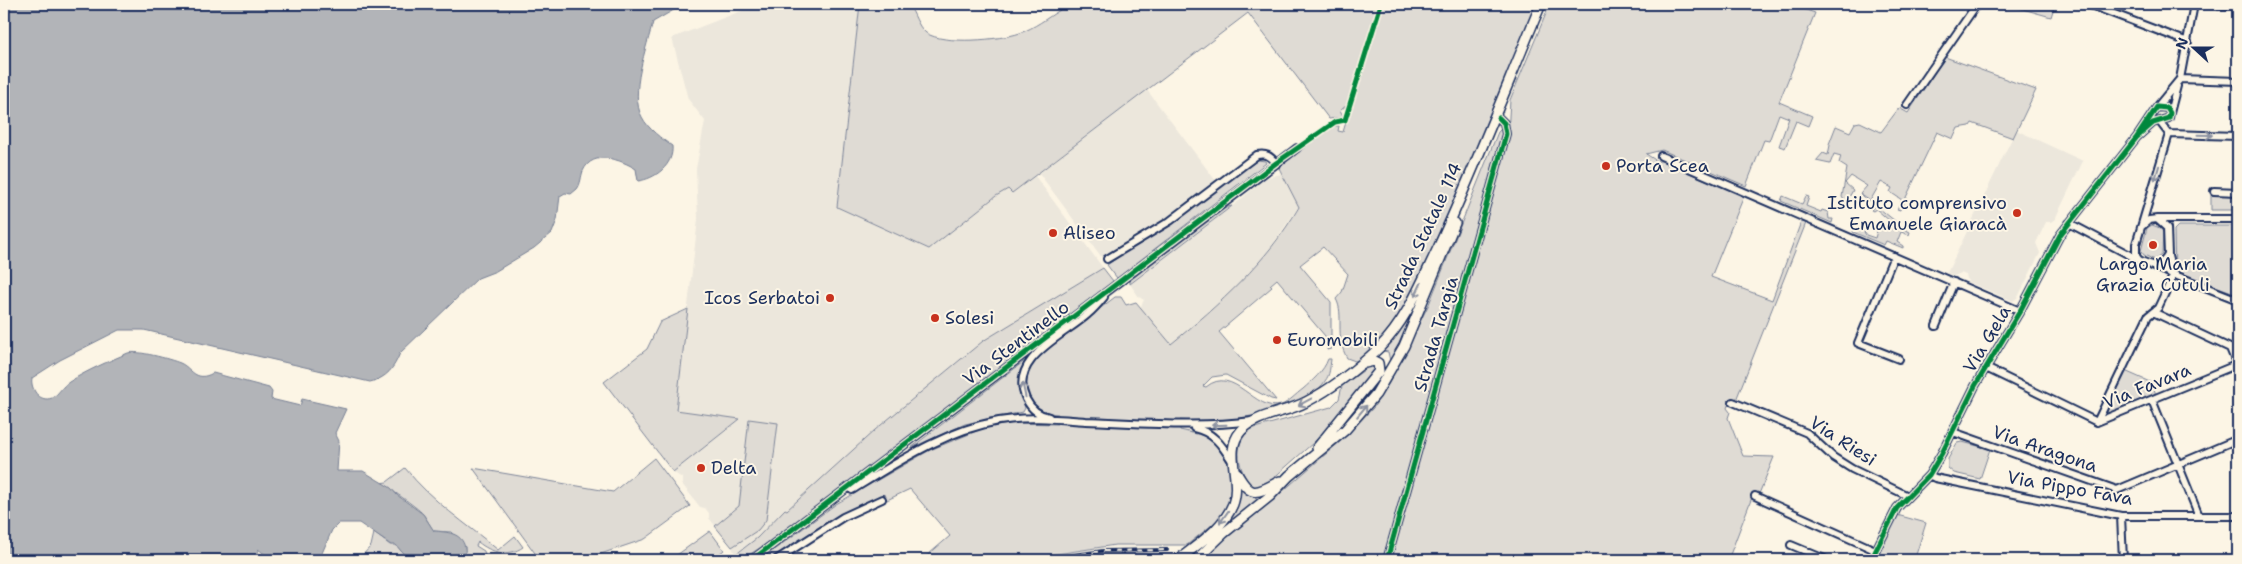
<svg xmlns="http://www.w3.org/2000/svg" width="2242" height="564" font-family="'Shantell Sans',sans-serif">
<rect width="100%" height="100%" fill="#fcf5e5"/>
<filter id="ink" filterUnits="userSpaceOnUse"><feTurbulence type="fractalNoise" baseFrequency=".02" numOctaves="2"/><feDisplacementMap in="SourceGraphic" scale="10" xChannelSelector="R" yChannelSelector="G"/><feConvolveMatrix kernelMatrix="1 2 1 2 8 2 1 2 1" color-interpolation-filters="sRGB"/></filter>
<g filter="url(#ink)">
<path fill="#ece7dc" d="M759,4H860L837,207L929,249L996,196L1008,188L1012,193L1035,176L1103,268L983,341L875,430L787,510H785L757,538L735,554L732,547L709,518V513L705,508L700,507L682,484V478L673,472L740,419L676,410L698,219L696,169L705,121L688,99L672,38Z
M1147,90L1216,181L1169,218L1139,237L1135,235L1130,239L1125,242V246L1103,259L1039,173Z
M1332,126L1299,206L1261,261L1236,288L1171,344L1140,308L1144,300L1139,297L1130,284L1240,200L1265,178L1281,174L1279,168Z
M2016,130L2083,161L2055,219L2051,222H2046L2036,243L2040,253L2018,297L2013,301L1968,282L1966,275L1961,273L1954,276L1947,273Z"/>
<path fill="#dfdbd4" stroke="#7d8599" d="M860,4H908C915,13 917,26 926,33C944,45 1000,40 1020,33C1034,28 1047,18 1060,10L1058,4H1379L1350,102L1340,111L1343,117L1329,119L1248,13L1012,193L1008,189L996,196L929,249L837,207Z
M1382,4H1536L1458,195C1431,239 1404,342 1355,361L1347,358C1334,335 1345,315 1336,299L1342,292L1348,274L1323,247L1300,265L1331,302V349L1327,350L1328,342L1325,336L1277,279L1270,285L1272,287L1219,332L1276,400L1271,399L1226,375L1212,377L1203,386L1206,387C1234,364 1255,413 1281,405C1288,403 1296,394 1303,389C1312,381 1324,371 1328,359H1331C1330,367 1330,375 1325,381C1319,391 1307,396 1297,401C1259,418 1222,423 1180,420V430L1205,436L1215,444L1228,463L1232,480L1231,497L1224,512L1218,520L1187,545H1115L1018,560H922L950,536L910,489L887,500L883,496L838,516L771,560H760L836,504L930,450L984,428L1015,423L1057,424L1058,414C1022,412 1019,382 1037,357L1115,297H1121L1126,305L1136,302L1171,344C1220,304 1267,262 1299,207L1279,168L1332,126H1339L1338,131L1343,132Z
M1550,4H1788L1815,13L1779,102L1812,116L1808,126L1796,121L1785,148L1779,146L1789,118L1779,114L1769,141L1764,140L1746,186L1662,150L1646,154L1657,161H1661L1744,196L1711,277L1772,300L1801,222L1806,223L1736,400L1731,398L1727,408L1730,412L1728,418L1743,456L1774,457L1759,494L1754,492L1728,560H1389L1508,134L1510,100Z
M2005,4H2055L2051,17Z
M1945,57L2036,90L2013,138L1972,123L1970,126L1958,128L1953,139L1937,132L1900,210L1897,209L1902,200L1890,192L1892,188L1881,182L1870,201L1860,194L1867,186L1851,176L1845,183L1853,190L1846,203L1842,197L1847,168L1839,163L1841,156L1834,154L1830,164L1816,161L1823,153L1828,155L1830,145L1829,144L1836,126L1850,132L1855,123L1860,122L1881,132L1899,108L1908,113Z
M1501,129H1503V137L1384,560H1203L1228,534L1261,510L1342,440L1373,408L1389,383L1429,304L1498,132Z
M1258,160L1265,161L1266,163L1117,278L1107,265Z
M2211,195H2238V210H2211Z
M1783,196L1802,204L1806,196L1809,197L1806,206L1821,212L1822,210L1828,212L1829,219H1833L1832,223L1781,201Z
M1875,205L1895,221L1894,224L1910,232L1909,235L1901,232L1897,242L1903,246V248L1886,241L1884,245L1853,232L1855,227L1863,230L1866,235L1875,238L1877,231L1884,225L1886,227L1891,222L1876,209L1873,211L1871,210Z
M1232,206L1130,284V280L1224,208Z
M2152,225L2160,228L2163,232L2162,254L2155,260L2144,255L2141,251L2147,228Z
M2178,226H2238V294L2175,272L2174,230Z
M1103,268L1113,281L783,533L741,560H733L731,558L757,538L785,509L787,510L875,430L983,341Z
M1423,292C1401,343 1379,400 1333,434L1356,409L1390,361L1388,352L1383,351L1378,352L1418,295Z
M688,309L676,410L740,419L673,472L604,382L647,349L660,322Z
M1027,359C1015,377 1019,389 1025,408L1023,412L965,424L911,448Z
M1371,365L1377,368L1322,435L1261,489L1252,488C1239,471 1231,444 1251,429L1331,407L1339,399L1342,386Z
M2125,371L2152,383L2156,395L2109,414L2107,410Z
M749,419L778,423L766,520L758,530L732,547L715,526L739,506Z
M1962,442L1990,449L1980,479L1954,473L1948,468V459L1957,443Z
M654,458L690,506L645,539L583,560H540L473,468L613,492Z
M405,468C432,502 466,523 498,550L515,536L523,547C509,557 491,553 478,542L476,546L484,551L486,560H466L464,557L465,547L451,532L434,531C430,526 427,519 423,514C417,507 388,487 379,483L387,482Z
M1239,487L1255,496L1267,493L1191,560H1186L1224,527L1234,512Z
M1897,515L1926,523L1915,558L1935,560H1874Z
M710,531L724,550L712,560H670Z
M374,533L390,545L396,544L406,557L404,560H358L371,546Z"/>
<path fill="#b2b4b8" stroke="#767f94" d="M4,4H684L653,22C647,46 629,94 642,117C648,129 662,139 672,146C674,165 655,179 638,181L636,169C622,160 593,149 583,171C581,176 581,184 577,189C575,191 573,192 571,194L565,193L560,196L557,220L552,233L534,248L496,271L478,278L400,353C394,368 387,378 370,382L144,330H119L60,360L32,378C30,388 39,403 52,398C59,394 62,386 69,382C86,371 109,361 128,353C137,350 170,359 180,363C192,368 195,383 213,373L269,388L272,392L271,399L300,406L302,399L346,409L335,433L339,441L337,471H363L391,488L397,495L423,514L434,531C446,532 462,532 465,548C466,553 463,555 466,560H404L406,557L396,545H391L359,523H339L332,530L319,560H272L258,549L259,556L254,560H4Z"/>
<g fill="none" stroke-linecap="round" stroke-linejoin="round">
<g stroke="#1b2f5e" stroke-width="10">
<path id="minor" d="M2088,4L2188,42
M2195,4L2238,5
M2180,79L2238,81
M1907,105L1977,4
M2157,107L2180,79L2194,4
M2170,113L2177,86
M2159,121L2169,134L2238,136
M1661,156L2020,311
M2214,191L2238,192
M2157,219H2238
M2069,223L2139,260
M2141,227L2149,220L2157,219L2167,228L2168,255C2160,269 2152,266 2139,260L2136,256V244L2169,134
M1894,256L1858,343L1899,359
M2168,256L2173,276
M1107,259L1170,221L1257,155C1266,153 1270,156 1276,163
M2152,266L2238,300
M2153,312L2230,348L2237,365
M1936,326L1954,282
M1986,368L2097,422L2238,364
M2152,400L2199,516
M1733,402L1807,433L1833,457L1852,469L1908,496
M1049,417C1038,415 1031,409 1026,399C1007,359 1065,335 1088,314C1094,309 1099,303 1104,297
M2097,422L2148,316L2158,308L2173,276
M1194,428C1213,432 1222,445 1232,461
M1953,432L2117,490L2238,439
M1929,475L1935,478L2121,516H2238
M852,490C898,462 946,430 999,421C1027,416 1058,419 1086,421C1142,423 1198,428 1253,421
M1755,496L1875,550
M2121,516L2123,560
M1791,545L1827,560
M752,560L1297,148
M776,560L843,517L882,499
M1387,560L1506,134L1504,123L1499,118
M1871,560L1897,508L1929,475L1942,453L1975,386L2020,311L2060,235L2137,137L2153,123L2169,118L2170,113L2167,108L2157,107L2137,137"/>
</g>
<g stroke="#1b2f5e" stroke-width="12">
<path id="major" d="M1317,448L1379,371L1378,363L1374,361L1365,363
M1236,472C1251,499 1256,494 1280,481
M1178,560C1198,544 1223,529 1233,504C1242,480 1223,451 1241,431C1256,414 1286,413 1306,402C1333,388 1357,369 1379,348C1407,320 1421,283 1438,248C1475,168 1507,85 1541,4
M1196,560L1224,533L1270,496L1289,476L1345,430L1376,394L1404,346L1455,223"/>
</g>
<use href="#minor" stroke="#fcf5e5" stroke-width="6"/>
<use href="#major" stroke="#fcf5e5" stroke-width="9"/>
<g stroke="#1b2f5e" stroke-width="4">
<path id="rail" d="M1038,560L1103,551L1167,550"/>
</g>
<use href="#rail" stroke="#fcf5e5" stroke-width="2" stroke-dasharray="5.5" stroke-linecap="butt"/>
<g stroke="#fcf5e5" stroke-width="8">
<path id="cycleway" d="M752,560L1276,163L1335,122L1345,120L1381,4
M1387,560L1506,134L1504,123L1499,118
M1871,560L1897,508L1929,475L1942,453L1975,386L2020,311L2060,235L2137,137L2153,123L2169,118L2170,113L2167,108L2157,107L2137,137"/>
</g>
<use href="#cycleway" stroke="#00873e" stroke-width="5"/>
</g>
<defs><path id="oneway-shaft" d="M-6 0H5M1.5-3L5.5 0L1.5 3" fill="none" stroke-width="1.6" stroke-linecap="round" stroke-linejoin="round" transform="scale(1.25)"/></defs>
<g stroke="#8c92a2">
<use href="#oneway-shaft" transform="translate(2205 135) rotate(1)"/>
<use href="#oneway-shaft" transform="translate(2157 173) rotate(106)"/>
<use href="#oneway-shaft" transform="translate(1418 290) rotate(115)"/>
<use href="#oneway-shaft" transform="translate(1024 390) rotate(-102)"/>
<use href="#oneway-shaft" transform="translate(1305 402) rotate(152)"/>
<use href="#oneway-shaft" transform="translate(1362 411) rotate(-50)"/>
<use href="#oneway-shaft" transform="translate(1219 425) rotate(178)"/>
<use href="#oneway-shaft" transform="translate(1224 517) rotate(125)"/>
</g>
</g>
<g fill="#c8321e" stroke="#fcf5e5" stroke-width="2">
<circle cx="1606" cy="166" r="5"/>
<circle cx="2017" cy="213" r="5"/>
<circle cx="1053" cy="233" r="5"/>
<circle cx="2153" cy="245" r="5"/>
<circle cx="830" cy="298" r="5"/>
<circle cx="935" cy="318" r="5"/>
<circle cx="1277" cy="340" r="5"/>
<circle cx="701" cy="468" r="5"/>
</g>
<g text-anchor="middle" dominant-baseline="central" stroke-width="4" stroke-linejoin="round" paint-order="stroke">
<g font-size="18" fill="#1b2f5e" stroke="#fcf5e5" text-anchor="start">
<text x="1616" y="166">Porta Scea</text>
<text x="2007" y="203" text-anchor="end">Istituto comprensivo<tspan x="2007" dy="21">Emanuele Giaracà</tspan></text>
<text x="1063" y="233">Aliseo</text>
<text x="2153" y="264" text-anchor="middle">Largo Maria<tspan x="2153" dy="21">Grazia Cutuli</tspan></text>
<text x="820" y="298" text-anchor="end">Icos Serbatoi</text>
<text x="945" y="318">Solesi</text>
<text x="1287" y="340">Euromobili</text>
<text x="711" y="468">Delta</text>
</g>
<g font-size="18" fill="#1b2f5e" stroke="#fcf5e5">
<text transform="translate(1423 236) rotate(-65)">Strada Statale 114</text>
<text transform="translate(1436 334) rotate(-74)">Strada Targia</text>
<text transform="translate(1987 339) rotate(-59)">Via Gela</text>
<text transform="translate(1016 343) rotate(-37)">Via Stentinello</text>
<text transform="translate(2147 386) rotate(-22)">Via Favara</text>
<text transform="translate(1843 441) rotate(33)">Via Riesi</text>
<text transform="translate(2045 449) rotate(19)">Via Aragona</text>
<text transform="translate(2070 488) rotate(10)">Via Pippo Fava</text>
</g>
</g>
<rect width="2242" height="564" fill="none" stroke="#fcf5e5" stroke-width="20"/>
<rect x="10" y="10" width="2222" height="544" fill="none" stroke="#1b2f5e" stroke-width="2" filter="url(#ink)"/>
<g transform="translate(2194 48) rotate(291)" stroke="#fcf5e5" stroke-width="4" paint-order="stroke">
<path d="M0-4L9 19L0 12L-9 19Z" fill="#1b2f5e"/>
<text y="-8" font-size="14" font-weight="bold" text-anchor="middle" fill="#1b2f5e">N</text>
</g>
</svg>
